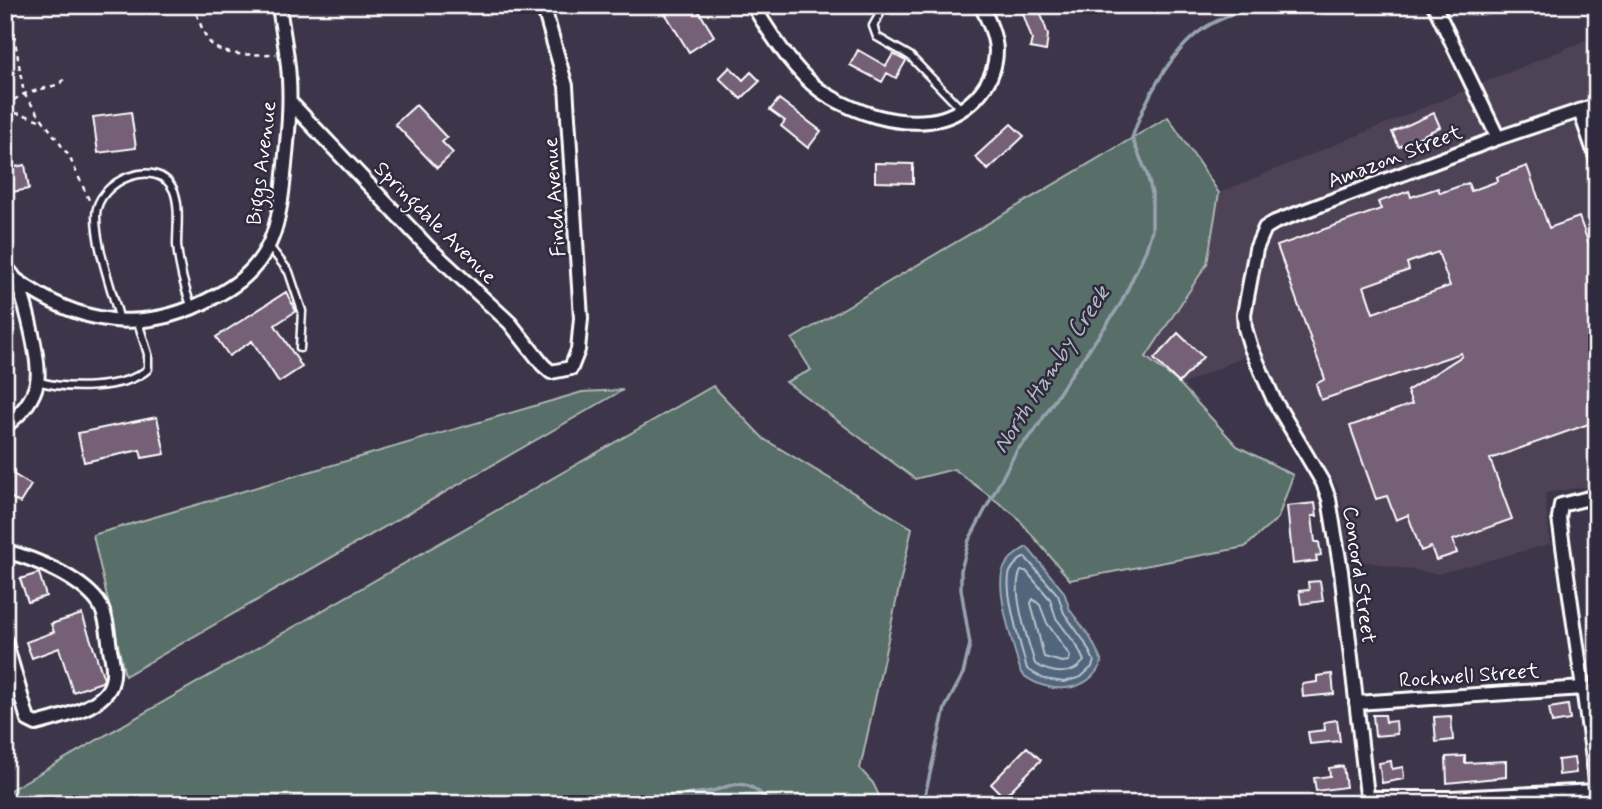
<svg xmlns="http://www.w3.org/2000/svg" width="1602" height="809" font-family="Mynerve,sans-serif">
<rect width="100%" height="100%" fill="#3d3549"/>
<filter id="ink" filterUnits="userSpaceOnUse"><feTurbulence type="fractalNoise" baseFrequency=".0143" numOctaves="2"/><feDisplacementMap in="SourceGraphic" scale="14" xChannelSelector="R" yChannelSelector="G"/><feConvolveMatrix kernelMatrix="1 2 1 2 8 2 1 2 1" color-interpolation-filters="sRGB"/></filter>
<g filter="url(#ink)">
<path fill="#4e4257" d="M1586,40L1597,50V485L1545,493L1550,544L1437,574L1349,559L1339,490L1277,392L1258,350L1180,386L1146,356L1207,264L1219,193Z"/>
<path fill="#596e67" stroke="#acb6b3" stroke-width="2" d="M1168,117L1219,193L1207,264L1146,357L1179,383L1237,446L1293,475L1278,518L1245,547L1070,580L1016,516L954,469L915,479L786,382L811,370L792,339Z
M713,386L764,439L912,528L860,769L873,783L883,804H5V793Z
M623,390L125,676L93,535L582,392Z"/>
<path fill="#51667c" stroke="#97a3b0" stroke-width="2" d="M1027,547L1064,592L1070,610L1090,637L1102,661C1090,695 1045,695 1021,673C1015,650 995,592 1003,570C1007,560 1017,552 1027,547Z"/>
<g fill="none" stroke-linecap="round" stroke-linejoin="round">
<path stroke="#b9c2cb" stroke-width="2" d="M1025,557L1058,595L1064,613L1084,641L1094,661L1092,667L1081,677L1064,682L1044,679L1027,669C1022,649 1003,590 1010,572C1013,566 1019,560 1025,557Z
M1021,571H1026L1050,599L1056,618L1077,646L1084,661C1072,677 1051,674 1035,664C1029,644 1010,589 1021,571Z
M1033,599L1040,605L1047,623L1070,656L1069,661L1062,662L1044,657L1031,603Z"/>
<path stroke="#97a3b0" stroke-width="3.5" d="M653,804C673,792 691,796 712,791C723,789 733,782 745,785C755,787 764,797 772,804
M923,804L945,708L963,674L970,644L961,589V570L969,540L1017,450L1034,432L1068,379L1107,324L1121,303L1146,250L1152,230V193L1147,174L1132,138C1144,101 1170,52 1203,29C1218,18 1242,11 1259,5"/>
</g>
<path fill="#756077" stroke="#fff" stroke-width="2" fill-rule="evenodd" d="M660,5H695L714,36L689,52Z
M1020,5H1038L1048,35L1046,51L1030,48L1032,39Z
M858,50L886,66L893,54L906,61L896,78L887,73L882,82L850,65Z
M730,67L743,80L751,72L760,81L741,99L719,78Z
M779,99L821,131L808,148L781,126L785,121L770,110Z
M416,105L447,138L442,142L453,153L437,168L395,124Z
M131,112L136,148L98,153L93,117Z
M1434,113L1440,127L1399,147L1392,132Z
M1011,124L1024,136L988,170L975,157Z
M875,163L913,164V183L875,182Z
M25,165L29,189L7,193L5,169Z
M1527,166L1549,228L1579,217L1597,266V421L1490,459L1512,519L1453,540L1457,553L1436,560L1431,547L1421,551L1408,515L1396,520L1387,496L1376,499L1350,426L1412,404L1407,391L1462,356L1461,353L1321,400L1316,384L1325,379L1277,246L1381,209L1378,202L1409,191L1411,197L1438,188L1440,193L1468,183L1471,191L1498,181L1497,177ZM1438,252L1450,286L1373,313L1364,286L1409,270L1407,263Z
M286,292L296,311L275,325L302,367L279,382L252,341L229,356L216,337Z
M1178,333L1203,357L1179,383L1154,359Z
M157,417L165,454L142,458L140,450L84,462L78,433Z
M5,469L31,485L20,503L5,494Z
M1315,503L1317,516H1312L1315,542H1319L1321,555L1316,556L1317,561L1293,564L1287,506Z
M39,573L46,596L28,602L20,579Z
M1320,581L1323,601L1301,604L1299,591L1309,590L1308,582Z
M82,614L104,679L102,682L73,692L59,648L32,658L26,642L54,632L51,624Z
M1332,674L1334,694L1303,697L1302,684L1317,682V676Z
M1568,705L1570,720L1552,723L1549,708Z
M1373,715H1385L1386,722L1396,721L1397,734L1375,736Z
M1451,716L1453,740L1436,742L1434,717Z
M1337,720L1340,741L1310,744L1308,732L1325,730L1324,722Z
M1027,747L1041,760L1004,797L991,784Z
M1465,756V763L1506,761V777L1447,783L1446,757Z
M1574,758L1576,773L1559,775L1558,760Z
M1391,761L1392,769L1403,767L1404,779L1382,783L1379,763Z
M1343,766L1346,787L1316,791L1314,778L1330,776L1329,768Z"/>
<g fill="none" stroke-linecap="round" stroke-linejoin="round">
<g stroke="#fff" stroke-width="11">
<path id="lane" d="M885,5L873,26L877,37L910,56L961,109
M268,245L289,272L302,311L300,348
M120,321C112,289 96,248 96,216C96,180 159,155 174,191C180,207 177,228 177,245C179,267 184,287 192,308
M37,381C66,390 124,390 148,369V354L138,322"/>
</g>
<g stroke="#fff" stroke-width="18">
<path id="street" d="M753,5C770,34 798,78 827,95C857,113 894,125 929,121C964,117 996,87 996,50C995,34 988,20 981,5
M1434,5L1498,138
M290,102L428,247L510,323L543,365L551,372L571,368L578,350L581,318L566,86L543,5
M1580,111L1597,160
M5,266C8,270 13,275 15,279C25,297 41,363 37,382C33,401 20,415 5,426
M15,279C79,325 143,336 214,297C238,285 259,267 270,242C279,222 282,197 284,175C287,143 291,111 289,79C288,55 282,30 279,5
M1597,496L1561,505L1559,518L1597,787
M5,551C35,559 79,577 98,602C107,615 108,634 110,649C112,659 115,670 112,681C107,707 59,718 36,724L28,720L5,640
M1356,703L1583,688
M1368,798H1451L1597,791
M1368,804L1341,571L1329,499L1323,483L1274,400L1251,348L1245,328L1244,314L1256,249L1265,228L1275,222L1498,138L1597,105"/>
</g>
<path stroke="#fff" stroke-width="2.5" stroke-dasharray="5 5" stroke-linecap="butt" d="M9,5L24,94L69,156L90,202
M192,5C199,16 201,30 208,40C220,59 256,54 276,54
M5,105L24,94L60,84L64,79
M5,112L22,114L45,122"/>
<use href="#lane" stroke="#2f2a3d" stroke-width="6"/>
<use href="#street" stroke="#2f2a3d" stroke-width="12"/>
</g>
</g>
<g text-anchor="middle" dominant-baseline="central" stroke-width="5" stroke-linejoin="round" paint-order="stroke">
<g font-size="21" fill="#fff" stroke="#2f2a3d">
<text transform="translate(1395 157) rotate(-21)">Amazon Street</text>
<text transform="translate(262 163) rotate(-83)">Biggs Avenue</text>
<text transform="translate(555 197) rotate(-94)">Finch Avenue</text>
<text transform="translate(435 223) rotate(45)">Springdale Avenue</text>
<text transform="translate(1359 575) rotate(82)">Concord Street</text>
<text transform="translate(1469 676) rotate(-4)">Rockwell Street</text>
</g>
<g font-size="23" font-style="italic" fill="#b1bac4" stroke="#2f2a3d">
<text transform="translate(1052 370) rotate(-57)">North Hamby Creek</text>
</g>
</g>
<rect width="1602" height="809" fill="none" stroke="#2f2a3d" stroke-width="28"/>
<rect x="14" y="14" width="1574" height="781" fill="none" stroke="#fff" stroke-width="2.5" filter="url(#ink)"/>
</svg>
